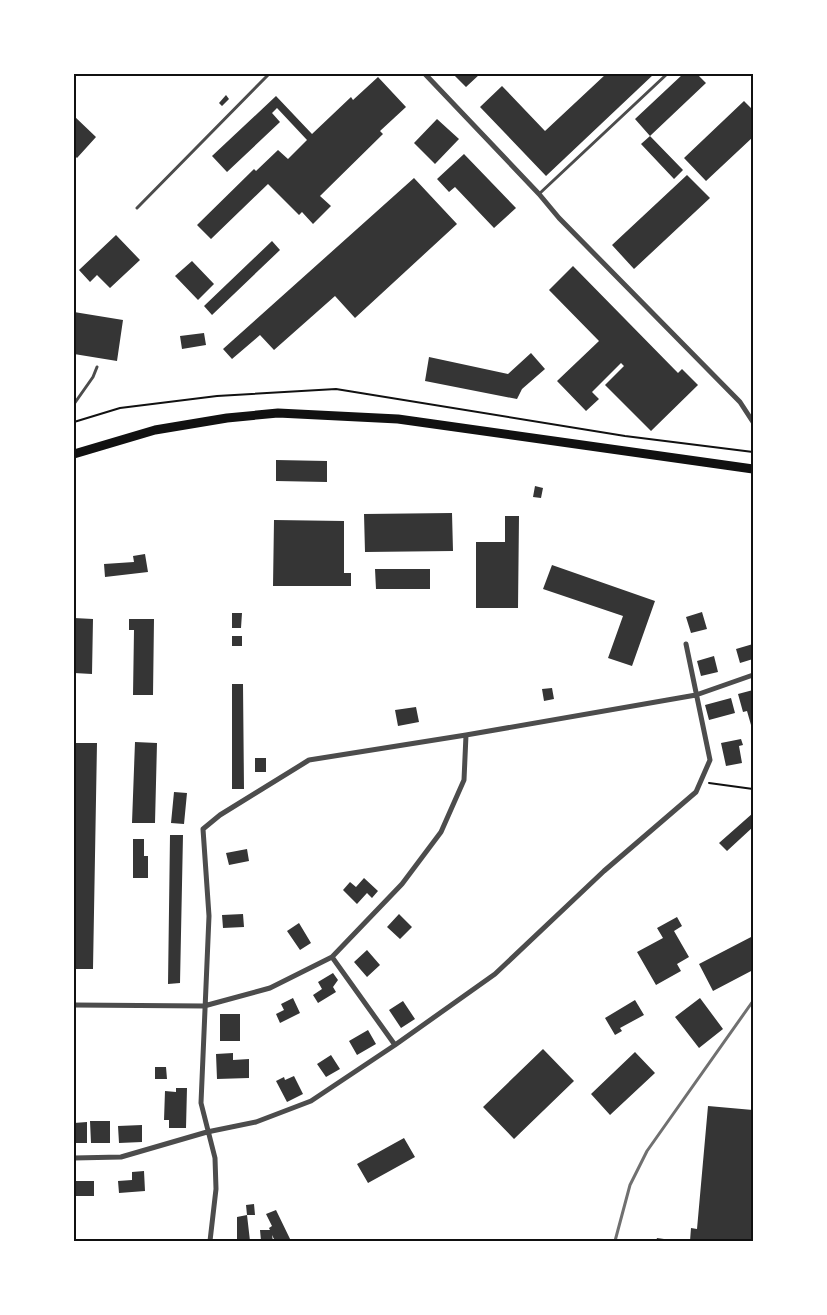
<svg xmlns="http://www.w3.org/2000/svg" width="827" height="1315" font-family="Helvetica,sans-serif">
<rect width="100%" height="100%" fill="#fff"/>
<path fill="#353535" d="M453,74H480L466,87Z
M606,74H654L546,176L480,107L502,86L545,131Z
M683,74H697L706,83L650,136L635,119Z
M378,77L406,107L380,131L383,134L320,196L331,206L313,224L302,212L299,215L268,184L211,239L197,225L254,169L256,171L278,150L288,159L307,140L277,108L272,113L280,122L227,172L212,156L276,96L312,134L351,97L353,100Z
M226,95L229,99L222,106L219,103Z
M744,101L753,110V137L706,181L684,158Z
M74,116L96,137L77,158L74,155Z
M437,119L459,139L435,164L414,143Z
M650,136L683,170L674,179L641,144Z
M464,154L516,208L494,228L455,187L449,192L437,179Z
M687,175L710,198L634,269L612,245Z
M414,178L457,224L355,318L335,296L274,350L260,335L232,359L223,349Z
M116,235L140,260L110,288L97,275L90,282L79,270Z
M272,241L280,250L212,315L204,306Z
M192,261L214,284L198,300L175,276Z
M573,266L678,373L682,369L698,385L651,431L605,385L624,366L621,363L592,392L599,399L586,411L557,381L599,341L549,290Z
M74,312L123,320L117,361L74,354Z
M204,333L206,345L182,349L180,336Z
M531,353L545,369L522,389L517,399L425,381L429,357L508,374Z
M276,460L327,461V482L276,481Z
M535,486L543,488L541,498L533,497Z
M452,513L453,551L365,552L364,514Z
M505,516H519L518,608H476V542H505Z
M274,520L344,521V573H351V586H273Z
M145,554L148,572L105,577L104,564L134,562L133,556Z
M552,565L655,601L632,666L608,658L623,616L543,589Z
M375,569H430V589H376Z
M702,612L707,629L691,633L686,617Z
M232,613H242L241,628H232Z
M74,618L93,619L92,674L74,673Z
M129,619H154L153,695H133L134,630H129Z
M232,636H242V646H232Z
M753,644V659L740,663L736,649Z
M714,656L718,672L701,676L697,661Z
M232,684H243L244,789H232Z
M552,688L554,699L544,701L542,689Z
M753,690V724L751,725L747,711L743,712L738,694Z
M731,698L735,713L709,720L705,705Z
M416,707L419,722L398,726L395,710Z
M741,739L743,745L739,746L742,763L726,766L721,743Z
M135,742L157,743L155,823H132Z
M74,743H97L93,969H74Z
M255,758H266V772H255Z
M174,792L187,793L184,824L171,823Z
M753,813V827L727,851L719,843Z
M170,835H183L180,983L168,984Z
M133,839H144V856H148V878H133Z
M247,849L249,861L229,865L226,853Z
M364,878L378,891L372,898L367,893L357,904L343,890L350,882L356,887Z
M243,914L244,927L223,928L222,915Z
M399,914L412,927L400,939L387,927Z
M677,917L682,926L674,931L689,957L677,964L681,971L656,985L637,952L663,938L657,928Z
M299,923L311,943L300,950L287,931Z
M753,936V970L713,991L699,964Z
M367,950L380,965L367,977L354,962Z
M333,973L338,980L333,987L336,992L318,1003L313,995L322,989L318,982Z
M293,998L300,1013L280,1023L276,1014L284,1010L281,1004Z
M700,998L723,1029L699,1048L675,1017Z
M635,1000L644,1015L620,1028L622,1031L615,1035L605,1018Z
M403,1001L415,1019L401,1028L389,1010Z
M220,1014H240V1041H220Z
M368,1030L376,1044L357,1055L349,1041Z
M543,1049L574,1081L514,1139L483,1107Z
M635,1052L655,1073L610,1115L591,1094Z
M233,1053V1060L249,1059V1078L217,1079L216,1054Z
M331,1055L340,1069L326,1077L317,1064Z
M155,1067H166L167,1079H155Z
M294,1076L303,1094L287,1102L276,1081L284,1077L285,1080Z
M176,1088H187L186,1128H169V1120H164L165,1091L176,1092Z
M708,1106L753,1110V1241H690L691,1228L697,1229Z
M90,1121H110V1143H91Z
M87,1122V1143H74V1123Z
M142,1125V1142L119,1143L118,1126Z
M404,1138L415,1157L368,1183L357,1164Z
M144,1171L145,1191L119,1193L118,1181L132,1180V1172Z
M74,1181H94V1196H74Z
M254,1204L255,1215H247L246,1205Z
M276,1210L291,1241H275L272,1235L273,1241H261L260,1230H270L269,1228L272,1226L266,1214Z
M247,1215L250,1241H237V1217Z
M657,1238L671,1240V1241H656Z"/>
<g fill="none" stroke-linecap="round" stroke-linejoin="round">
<path stroke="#111" stroke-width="2" d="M74,422L120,408L217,396L336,389L625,436L753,452
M74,468L75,467
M709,783L753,789"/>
<path stroke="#4c4c4c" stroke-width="3" d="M539,194L667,74
M137,208L269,74
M74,404L93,377L97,367"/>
<path stroke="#4c4c4c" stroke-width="5" d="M425,74L539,194L559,218L740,402L753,422
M332,957L395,1045
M74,1005L204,1006L270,988L332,957L402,884L441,832L464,780L466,735
M74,1158L121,1157L207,1132L256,1122L311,1101L395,1045L495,974L604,871L696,792L710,760L686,644
M210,1241L216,1189L215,1158L201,1103L209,916L203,829L220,815L309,760L466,735L696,695L753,675"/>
<path stroke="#111" stroke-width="9" d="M74,454L155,430L227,418L278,413L398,419L753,469"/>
<path stroke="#707070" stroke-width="3" d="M615,1241L630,1185L647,1151L753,1001"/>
</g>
<rect width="827" height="1315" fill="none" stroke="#ffffff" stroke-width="150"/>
<rect x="75" y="75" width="677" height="1165" fill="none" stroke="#111" stroke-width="2"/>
</svg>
